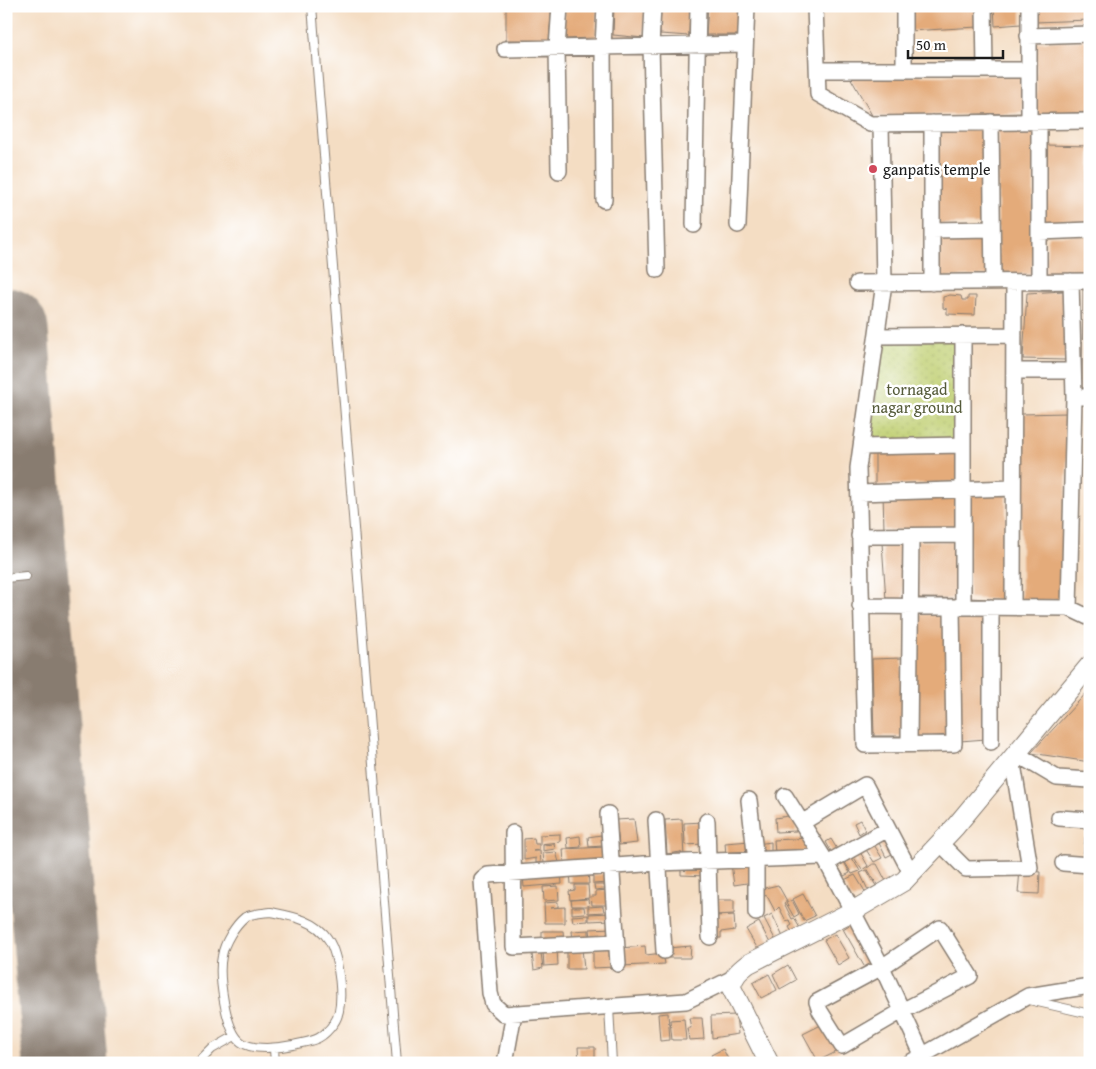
<svg xmlns="http://www.w3.org/2000/svg" width="1096" height="1069" font-family="'Gentium Book Plus',serif">
<defs>
<pattern id="park-dots" width="8" height="8" patternUnits="userSpaceOnUse" patternTransform="scale(1.25)"><rect width="8" height="8" fill="#c0cf71"/><path d="M2 2h.1M6 6h.1" fill="none" stroke="#a4b161" stroke-width="1.8" stroke-linecap="round"/></pattern>
</defs>
<rect width="100%" height="100%" fill="#fff"/>
<filter id="ink" filterUnits="userSpaceOnUse"><feTurbulence type="fractalNoise" baseFrequency=".02" numOctaves="2"/><feDisplacementMap in="SourceGraphic" scale="10" xChannelSelector="R" yChannelSelector="G"/><feConvolveMatrix kernelMatrix="1 2 1 2 8 2 1 2 1" color-interpolation-filters="sRGB"/></filter>
<filter id="wash" filterUnits="userSpaceOnUse"><feTurbulence type="fractalNoise" baseFrequency=".0096" numOctaves="4" result="noise"/><feDisplacementMap in="SourceGraphic" scale="20" xChannelSelector="R" yChannelSelector="G"/><feGaussianBlur stdDeviation="1.12" result="paint"/><feColorMatrix in="noise" values="0 0 0 0 0 0 0 0 0 0 0 0 0 0 0 0 0 1.4 0 .05"/><feComposite in="paint" operator="in"/></filter>
<g filter="url(#wash)">
<rect width="100%" height="100%" fill="#f4ddc3"/>
<path fill="url(#park-dots)" stroke="#6e7646" d="M957,339L959,441H871L881,342Z"/>
<g fill="none" stroke-linecap="round" stroke-linejoin="round">
<path stroke="#887c70" stroke-width="85" d="M6,330L65,1063"/>
</g>
<g id="blocks">
<path fill="#e4ab7a" d="M506,6H552L549,40H506Z
M565,6H597L596,38L563,39Z
M614,6H645L644,38L613,35Z
M661,6H690L689,36L660,34Z
M708,6H742L741,35H706Z
M908,6H978V27L909,31Z
M994,6H1021V24L995,26Z
M1035,6H1090V20L1035,22Z
M1090,40V112L1036,115V42Z
M1023,75V113L873,117L850,77Z
M998,128H1034L1033,274L998,275Z
M937,129L986,130L992,224H938Z
M1045,145L1090,146V223L1044,227Z
M937,235H987L992,275L938,278Z
M1090,235V276L1045,275L1048,236Z
M1083,290H1090V387L1082,388Z
M1064,291L1065,360L1023,359L1027,293Z
M950,295L961,296L962,300H968V296H976L975,315L947,314V309L943,308V297Z
M1068,413L1064,599L1021,602V414Z
M958,450V482L875,485V451Z
M883,492L957,495L958,529L884,530Z
M1006,494V600L969,598L968,495Z
M917,541L957,542V598L916,602Z
M903,542V600H886L882,543Z
M915,614H986V739L960,741L948,735L914,738Z
M902,658L903,736H874L872,659Z
M1090,689V762L1031,753Z
M795,815L796,831L776,832L775,818Z
M634,819L637,843L619,845L616,820Z
M682,819L684,857H682L681,852L667,854L665,820Z
M860,820L865,830L859,834L854,823Z
M704,822V844L685,845L684,823Z
M560,834V842L540,844V835Z
M887,834L896,852L886,857L877,839Z
M601,835L602,846L589,847L588,837Z
M580,836L581,847L568,848L567,838Z
M1085,837L1090,838V859L1083,855Z
M534,838L535,844H539V850L533,851H540L541,863H536V858L524,860V839Z
M810,838L811,852L775,854L774,840Z
M831,839L837,849L832,853L826,842Z
M750,841L751,852L726,855L725,843Z
M771,842V852L757,853V844Z
M873,843L882,858L874,862L865,848Z
M554,844L555,849L543,851V845Z
M606,847V862L564,863L563,849Z
M859,850L868,866L862,870L853,856Z
M556,852L559,862L544,863L543,853Z
M852,858L860,871L852,874L843,859Z
M844,862L850,873L844,876L837,865Z
M731,864H752L753,882L734,885Z
M873,864H877L887,883L879,888L867,868Z
M681,866H705L706,876L681,875Z
M867,870L876,886L868,890L860,873Z
M1020,870L1040,872L1039,894L1018,893Z
M588,871L589,884H571L570,872Z
M561,872L562,884L524,887L523,876Z
M606,874L607,883L593,884V875Z
M855,875L866,893L853,900L842,881Z
M575,885H588L589,898L570,900L569,891L575,890Z
M594,885H604L605,889L595,890Z
M778,885L787,901L784,903L792,919L794,918L800,928L793,934L789,927L792,925L789,920L786,921L779,907L775,911L767,896L763,895L765,888Z
M558,886L559,900L544,901L543,887Z
M609,890L611,905H592L591,896H596V891Z
M803,894L815,916L804,921L793,899Z
M588,899L589,906H572L571,900Z
M714,900H734V914L715,915Z
M792,900L799,914L794,917L786,903Z
M558,902V907L550,908L565,907V923H545L544,903Z
M603,906L604,912L588,913V907Z
M572,907H584L585,913L572,914Z
M611,913V920L589,921V914Z
M772,914L784,939L777,943L764,918Z
M588,915V921L573,922L572,916Z
M734,915L735,930L721,932V938H714L715,916Z
M759,922L771,945L759,951L746,929Z
M854,922L878,965L868,973L843,929Z
M612,928L613,937L591,939L590,929Z
M589,930V939L573,941L572,931Z
M542,931H563L564,942L542,943Z
M835,934L849,958L838,965L824,940Z
M645,946L646,955L663,953L665,964L621,966L620,948Z
M691,946L690,958H669L668,948Z
M567,947L582,948L584,969H567Z
M613,947L615,967L593,968V948Z
M557,950L558,965L544,966L543,951Z
M541,953L543,968L534,970L532,954Z
M788,965L796,980L780,989L773,974Z
M769,974L777,990L761,998L753,983Z
M668,1013L670,1040L660,1041L658,1014Z
M736,1015L738,1034L712,1038L711,1016Z
M689,1018H702L704,1039L689,1040L687,1028H691Z
M684,1019L686,1040H672L670,1020Z
M825,1023L840,1050L818,1061L803,1034Z
M578,1047H595V1063H579Z
M723,1049L730,1063H715L711,1055Z"/>
</g>
</g>
<g filter="url(#ink)">
<use href="#blocks" fill-opacity="0" stroke="#887c70" stroke-width="1"/>
<g fill="none" stroke-linecap="round" stroke-linejoin="round">
<g stroke="#887c70" stroke-width="10">
<path id="service" d="M312,6L397,1063
M6,578L26,576
M271,912C291,916 316,920 328,939C339,955 346,1007 334,1023C321,1041 314,1040 293,1045C279,1048 253,1051 241,1042C225,1030 218,975 222,956C224,943 235,925 245,917C252,913 264,913 271,912Z
M1029,1000L1090,1014
M609,1007L612,1063
M274,1049L275,1063
M198,1063L212,1049L235,1036"/>
</g>
<g stroke="#887c70" stroke-width="18">
<path id="minor" d="M653,6L651,46L657,270
M815,6L818,94L870,124L1090,121
M904,6V70
M984,6L985,70
M1029,6V122
M1028,36L1090,34
M505,49L745,44
M818,70H1029
M991,122L993,282
M1039,122V282
M932,123V283
M881,124L884,283L858,468L865,745L954,744L952,607
M559,171L557,48L560,6
M604,200L603,47L605,6
M694,225L698,6
M738,225L747,6
M932,230L992,229
M1039,232L1090,230
M857,283L1090,281
M963,335V607
M877,336L1014,335
M1014,371H1073
M1074,397H1090
M861,447L963,445
M859,493L1013,488
M859,536L963,535
M860,606L1069,608L1074,397L1071,281
M991,607V742
M1013,607L1014,282
M1069,608L1090,618
M909,744L911,536
M1015,753L1057,778L1090,780
M785,796L827,863L882,967L926,1063
M749,800L756,861V913
M608,814L618,964
M1059,818L1090,820
M656,820L664,951
M707,821L710,937
M803,822L865,785L911,873
M513,833L514,947L616,942
M940,843L966,869L1030,868L1012,758
M827,863L888,829
M1063,863L1090,865
M940,928L970,976L902,1011L842,1046L820,1011L817,1002L882,967Z
M733,978L686,1001L504,1014L493,1004L490,993L482,880L488,875L658,863L822,857
M505,1063L514,1013
M909,1063L1028,996L1090,986"/>
</g>
<g stroke="#887c70" stroke-width="21">
<path id="tertiary" d="M769,1063L731,987C734,975 739,971 748,964L853,911L904,881L955,827L1090,665"/>
</g>
<use href="#service" stroke="#fff" stroke-width="8"/>
<use href="#minor" stroke="#fff" stroke-width="15"/>
<use href="#tertiary" stroke="#fff" stroke-width="19"/>
</g>
</g>
<circle fill="#d1495b" stroke="#fff" stroke-width="2" cx="873" cy="169" r="5"/>
<g text-anchor="middle" dominant-baseline="central" stroke-width="5" stroke-linejoin="round" paint-order="stroke">
<g font-size="16" fill="#1c1c1c" stroke="#fff" text-anchor="start">
<text x="883" y="169">ganpatis temple</text>
</g>
<g font-size="16" fill="#555b3a" stroke="#fff">
<text x="917" y="389">tornagad<tspan x="917" dy="18">nagar ground</tspan></text>
</g>
</g>
<rect width="1096" height="1069" fill="none" stroke="#fff" stroke-width="25"/>
<path d="M908 50v8h95v-8" fill="none" stroke="#1c1c1c" stroke-width="2.5"/>
<text x="916" y="50" font-size="15" fill="#1c1c1c" stroke="#ffffff" stroke-width="4" paint-order="stroke">50 m</text>
</svg>
